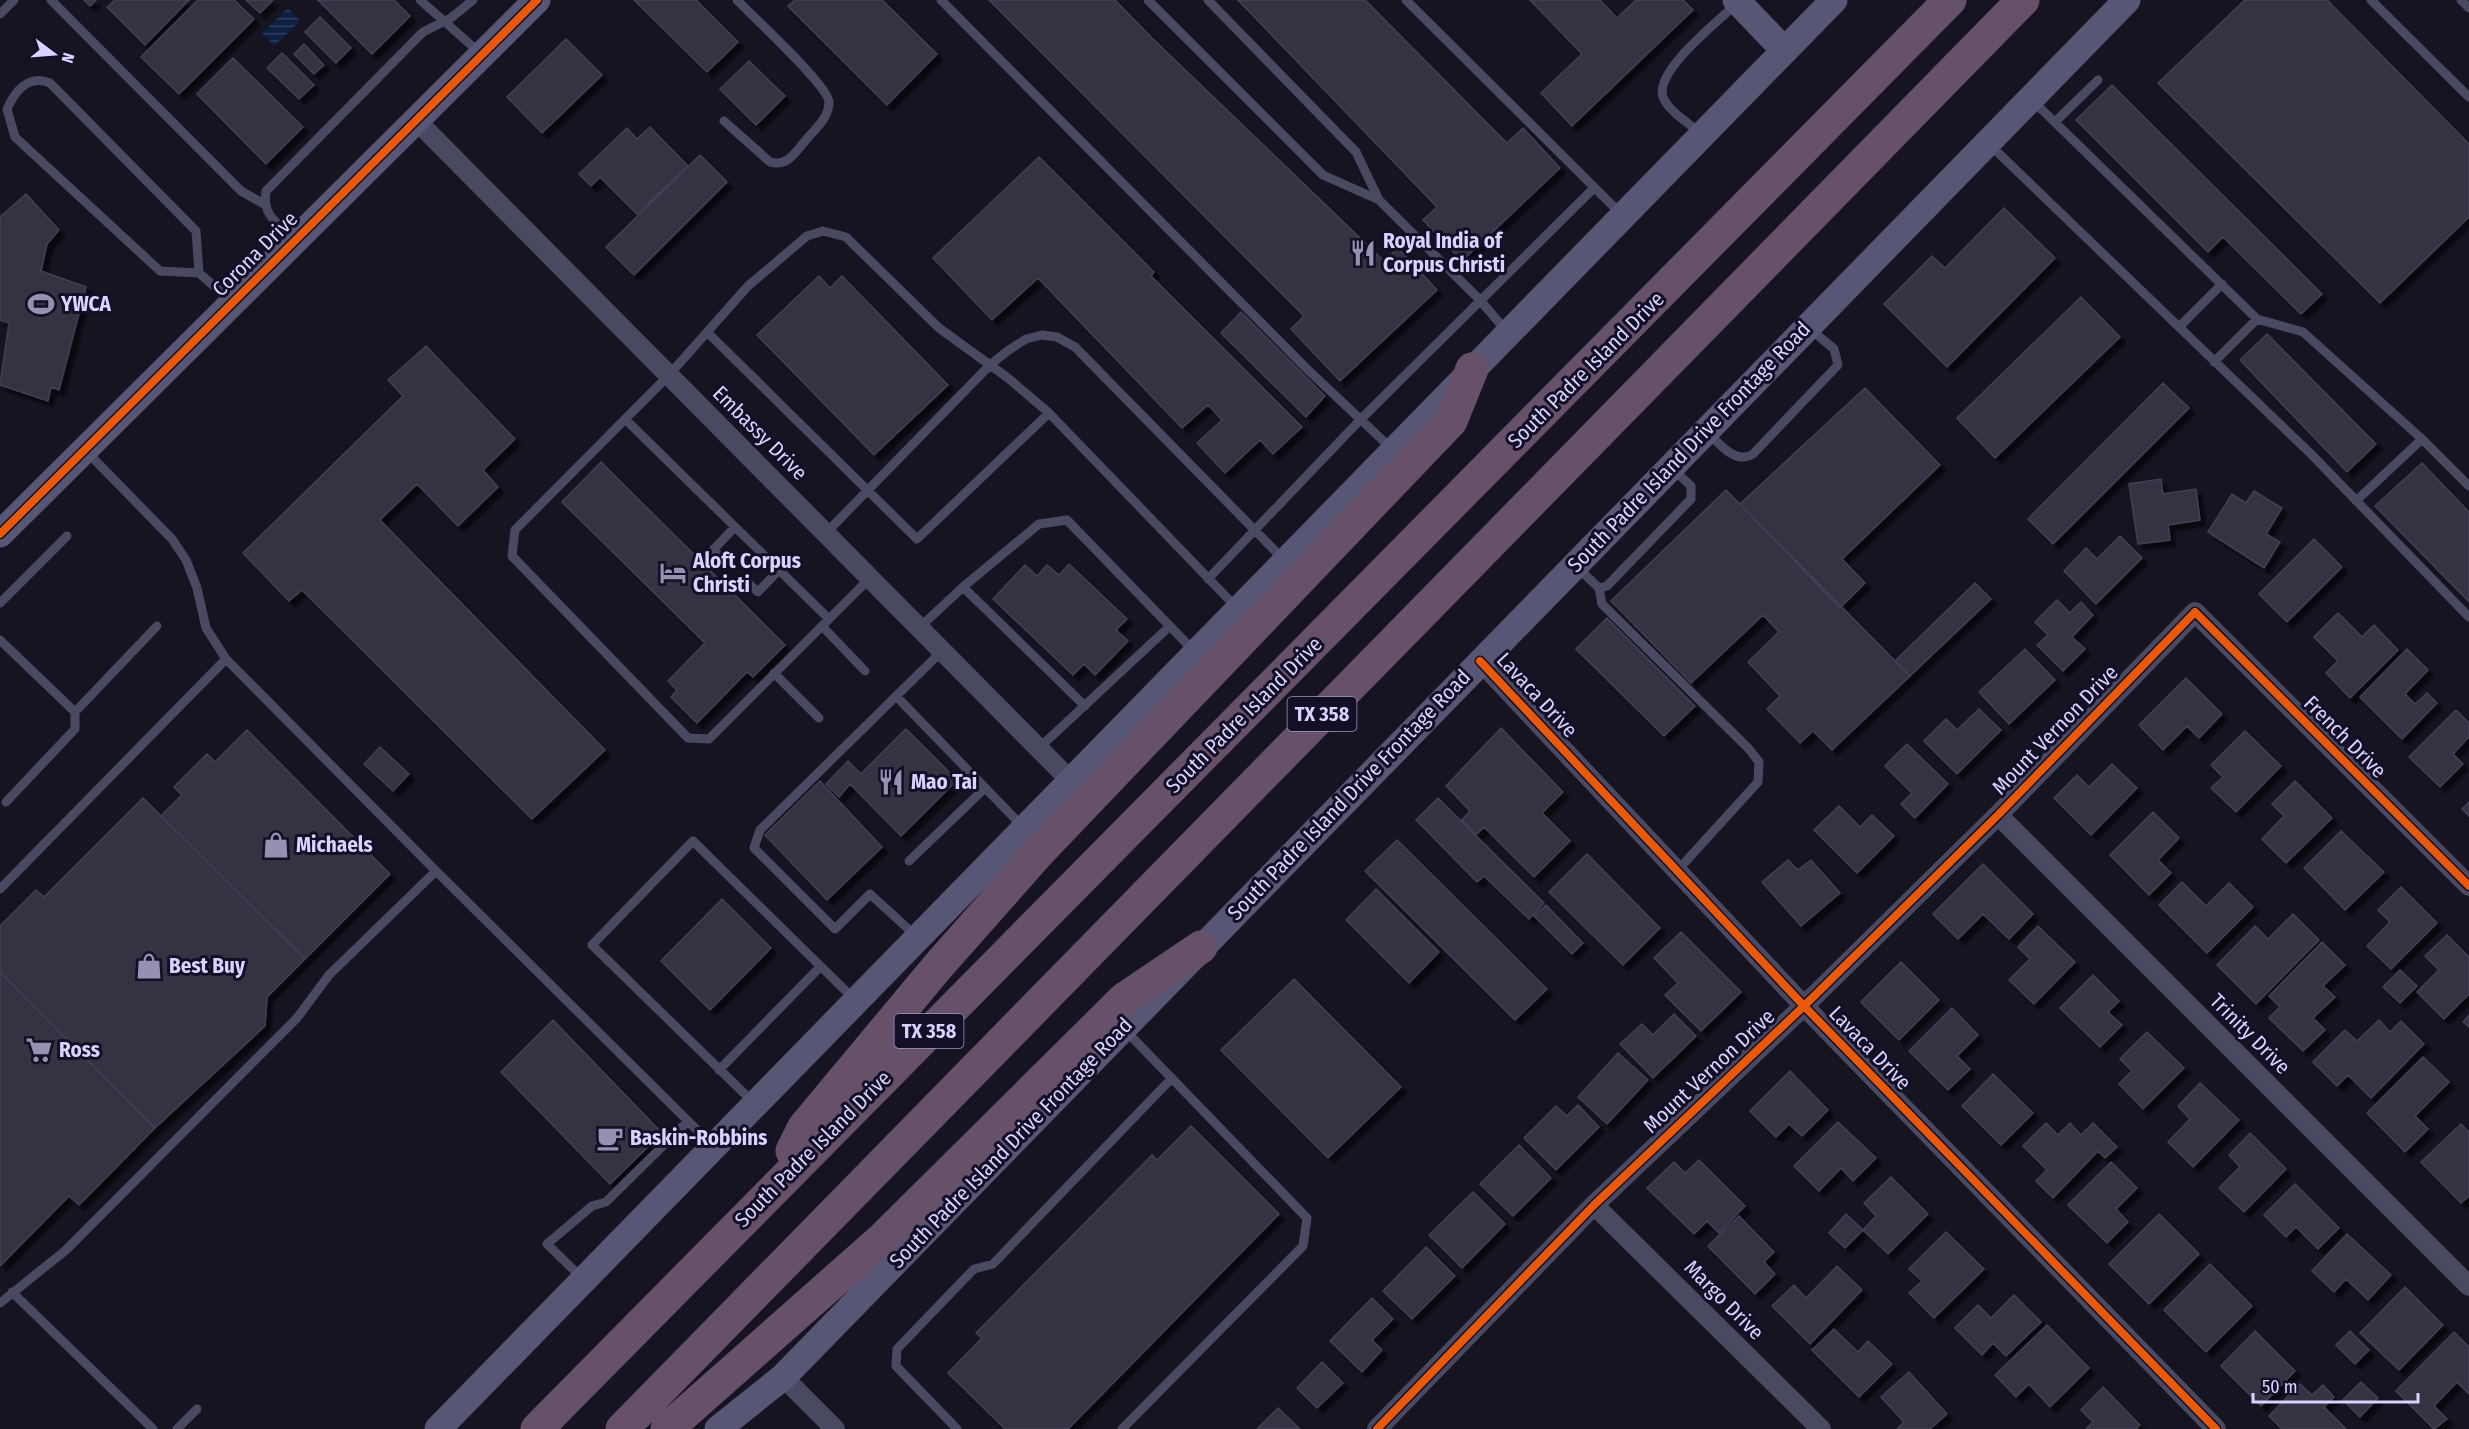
<svg xmlns="http://www.w3.org/2000/svg" width="2469" height="1429" font-family="'Fira Sans Condensed',sans-serif">
<defs>
<pattern id="water-rules" width="6" height="5" patternUnits="userSpaceOnUse" patternTransform="scale(1.5)"><rect width="6" height="5" fill="#0d2144"/><path d="M0 2.5h6" fill="none" stroke="#304060"/></pattern>
<filter id="shadow"><feDropShadow dx="5.5" dy="5.5" stdDeviation="1.5" flood-color="#0009"/></filter>
</defs>
<rect width="100%" height="100%" fill="#161421"/>
<path fill="url(#water-rules)" d="M288,8L300,21L274,46L262,33Z"/>
<path fill="#343243" stroke="#433f54" stroke-width="1.5" filter="url(#shadow)" d="M84,0H96L90,6Z
M115,0H189L145,45L107,7Z
M198,0H234L254,19L179,94L141,57Z
M246,0H273L260,13Z
M318,0H394L410,16L372,54Z
M634,0H696L738,42L707,72Z
M795,0H882L937,54L887,105L788,6Z
M989,0H1115L1153,39L1384,261L1398,248L1437,290L1340,381L1291,329L1304,316Z
M1238,0H1365L1507,143L1523,128L1560,168L1462,261L1423,220L1437,207Z
M1530,0H1600L1617,18L1636,0H1683L1693,10L1572,126L1541,93L1582,54Z
M2245,0H2327L2469,144V217L2380,303L2158,83Z
M320,17L351,48L336,63L305,32Z
M566,39L602,75L542,133L507,97Z
M304,44L324,65L314,74L294,54Z
M282,53L314,85L299,99L267,68Z
M233,58L303,127L266,164L197,94Z
M749,61L785,96L756,125L720,89Z
M2112,85L2322,294L2301,314L2223,237L2208,252L2076,120Z
M650,127L688,166L637,214L600,177L591,186L579,174L627,128L637,139Z
M700,155L727,182L634,275L606,247Z
M1039,157L1154,272L1151,276L1302,427L1273,454L1260,440L1225,473L1197,443L1222,420L1208,405L1182,428L1038,278L992,320L933,258Z
M26,194L59,230L47,244L41,271L86,287L59,390L51,387L48,401L0,385L9,323L0,320V217Z
M2004,208L2055,258L1947,367L1884,304L1932,256L1945,268Z
M819,276L830,288L842,276L948,385L874,455L757,335Z
M2081,297L2120,337L1995,458L1957,418Z
M1241,312L1325,396L1306,417L1221,333Z
M2267,334L2376,444L2347,472L2240,360Z
M426,346L515,439L483,470L498,487L458,526L417,484L380,520L605,750L532,819L302,590L289,601L243,553L403,396L388,380Z
M2163,383L2189,408L2053,544L2028,519Z
M1865,388L1940,465L1842,559L1865,583L1840,608L1740,504Z
M601,462L785,645L753,677L747,672L697,723L671,697L677,690L668,681L705,643L562,502Z
M2422,463L2469,512V602L2375,506Z
M2161,479L2163,494L2196,489L2200,520L2168,525L2170,540L2138,544L2129,484Z
M1726,490L1910,676L1832,750L1813,731L1800,743L1767,709L1780,696L1748,662L1779,632L1763,615L1691,683L1611,601Z
M2254,491L2282,508L2266,534L2280,542L2264,568L2208,532L2232,494L2246,503Z
M2120,536L2142,558L2096,604L2064,571L2086,548L2097,559Z
M2314,539L2342,567L2287,622L2259,594Z
M1069,564L1127,619L1116,630L1128,641L1095,675L1084,664L1073,675L993,599L1025,565L1037,576L1047,565L1059,575Z
M1975,583L1991,599L1910,676L1895,661Z
M2057,600L2070,613L2081,602L2093,615L2072,637L2085,649L2063,671L2037,645L2048,635L2035,622Z
M2338,613L2362,637L2374,625L2398,650L2350,698L2326,673L2338,661L2314,637Z
M1607,618L1695,706L1664,736L1576,649Z
M2025,649L2055,680L2009,724L1979,692Z
M2407,649L2428,670L2405,694L2415,704L2427,693L2437,703L2402,739L2360,697Z
M2186,678L2222,714L2199,738L2187,726L2163,750L2139,725Z
M1979,709L2001,730L1957,774L1924,741L1946,719L1957,730Z
M2456,710L2469,723V737L2453,754L2463,764L2440,787L2409,757Z
M1501,728L1563,792L1542,813L1570,841L1534,877L1484,827L1476,835L1462,820L1470,811L1446,786Z
M906,729L957,780L901,836L850,784L839,797L826,784L848,761L861,774Z
M247,730L390,874L305,959L161,816L182,795L174,787L207,754L215,762Z
M2245,731L2281,766L2236,812L2211,788L2223,777L2211,765Z
M1907,744L1948,784L1915,818L1901,804L1912,793L1885,766Z
M380,747L409,774L393,791L364,764Z
M2112,764L2137,788L2091,835L2054,798L2077,775L2089,787Z
M820,781L882,847L827,900L765,835Z
M2295,781L2332,818L2286,863L2262,839L2284,816L2272,804Z
M143,798L305,959L267,997L265,1026L155,1128L0,972V926L36,890L44,897Z
M1438,798L1544,903L1529,919L1484,876L1477,882L1416,820Z
M2469,802V816L2462,809Z
M1839,806L1860,827L1872,815L1894,836L1857,873L1814,830Z
M2153,812L2179,838L2158,860L2171,873L2149,895L2110,855Z
M2341,831L2384,872L2345,910L2304,868Z
M1397,840L1547,989L1515,1020L1365,871Z
M1587,854L1660,928L1623,965L1549,892Z
M1788,860L1798,870L1811,860L1840,893L1801,926L1762,882Z
M1983,864L2033,914L2009,939L1983,914L1958,939L1933,914Z
M2182,882L2206,906L2229,883L2253,907L2207,953L2159,905Z
M2401,887L2437,923L2391,969L2367,946L2390,922L2378,910Z
M1376,889L1439,952L1409,983L1346,920Z
M722,899L771,948L710,1010L661,961Z
M1546,905L1583,943L1572,954L1534,916Z
M2293,914L2319,940L2256,1004L2217,965L2255,926L2268,939Z
M2038,926L2075,962L2034,1004L2009,980L2030,959L2018,947Z
M1681,932L1741,992L1701,1031L1665,995L1678,983L1654,958Z
M2447,935L2469,957V994L2444,1019L2417,992L2439,970L2425,956Z
M2322,942L2345,965L2323,986L2335,997L2313,1018L2325,1030L2303,1051L2269,1018L2280,1007L2269,996Z
M1901,962L1939,1000L1899,1040L1861,1002Z
M2400,970L2417,986L2400,1003L2383,987Z
M0,972L155,1128L79,1205L69,1196L0,1266Z
M2093,975L2119,1001L2108,1012L2122,1025L2100,1047L2060,1008Z
M1294,979L1401,1087L1328,1158L1221,1050Z
M1952,1008L1978,1035L1957,1056L1970,1069L1948,1090L1909,1051Z
M1674,1014L1696,1036L1653,1078L1620,1044L1642,1024L1653,1035Z
M2469,1015V1027L2463,1022Z
M553,1020L662,1133L610,1184L501,1072Z
M2379,1020L2390,1032L2401,1021L2424,1044L2371,1098L2348,1075L2337,1086L2313,1062L2345,1030L2357,1041Z
M2147,1032L2184,1068L2143,1109L2119,1084L2132,1071L2120,1059Z
M1618,1053L1648,1080L1607,1124L1578,1097Z
M2423,1057L2449,1082L2415,1116L2428,1129L2405,1152L2367,1113Z
M1790,1071L1828,1110L1802,1136L1789,1124L1776,1137L1750,1111Z
M1993,1074L2033,1113L2001,1145L1962,1106Z
M2200,1083L2239,1120L2193,1167L2168,1142L2190,1119L2178,1106Z
M1578,1105L1599,1127L1556,1170L1524,1138L1556,1106L1567,1116Z
M1838,1122L1876,1158L1853,1181L1841,1168L1819,1191L1794,1166Z
M2046,1123L2058,1135L2070,1123L2081,1135L2093,1123L2117,1147L2105,1158L2098,1151L2053,1198L2036,1181L2047,1170L2023,1146Z
M2461,1124L2469,1132V1196L2461,1203L2421,1162Z
M1191,1126L1279,1214L1068,1429H1005L948,1373L982,1338L976,1333L1152,1155L1157,1160Z
M2250,1133L2286,1169L2244,1212L2219,1188L2240,1167L2229,1155Z
M1519,1145L1551,1178L1513,1216L1480,1184Z
M1699,1160L1745,1206L1719,1233L1707,1221L1694,1234L1647,1188L1674,1162L1685,1173Z
M2111,1162L2137,1188L2116,1209L2128,1222L2107,1243L2068,1205Z
M1891,1177L1928,1214L1888,1254L1863,1230L1876,1216L1864,1203Z
M2295,1184L2339,1228L2318,1249L2296,1227L2286,1237L2264,1215Z
M1473,1192L1505,1224L1462,1268L1429,1235Z
M1846,1214L1863,1230L1845,1248L1829,1233Z
M2159,1214L2199,1254L2149,1304L2109,1264Z
M1739,1216L1774,1252L1764,1262L1775,1274L1755,1294L1708,1246Z
M1946,1232L1984,1269L1934,1318L1909,1293L1922,1281L1909,1269Z
M2347,1234L2391,1275L2368,1300L2346,1279L2334,1292L2312,1271Z
M1426,1247L1455,1276L1412,1319L1383,1291Z
M2210,1264L2252,1306L2206,1352L2164,1310Z
M1837,1266L1862,1290L1810,1344L1772,1306L1794,1285L1806,1298Z
M2405,1287L2443,1325L2399,1370L2360,1333Z
M2014,1295L2041,1322L2006,1356L1993,1343L1982,1355L1955,1328L1978,1305L1991,1318Z
M1372,1298L1393,1319L1372,1340L1382,1350L1362,1372L1330,1341Z
M2047,1325L2089,1368L2050,1407L2029,1384L2016,1397L1995,1375Z
M1834,1329L1858,1352L1868,1341L1892,1364L1859,1397L1812,1350Z
M2255,1331L2295,1371L2261,1406L2221,1366Z
M2350,1331L2369,1350L2355,1364L2336,1345Z
M2454,1332L2469,1347V1394L2457,1382L2434,1406L2447,1419L2434,1429L2396,1391Z
M1322,1362L1343,1383L1317,1408L1297,1388Z
M1909,1372L1947,1414L1930,1429H1897L1904,1422L1881,1397Z
M2361,1382L2378,1398L2360,1417L2343,1400Z
M2300,1384L2312,1395L2323,1385L2334,1397L2324,1407L2346,1429H2282L2269,1416Z
M2103,1387L2140,1425L2136,1429H2086L2093,1422L2081,1410Z
M1278,1408L1299,1428L1257,1429Z"/>
<g fill="none" stroke-linecap="round" stroke-linejoin="round">
<path stroke="#4a4962" stroke-width="9" d="M51,0L241,191L264,204
M420,0L480,53
M941,0L1308,370L1392,449
M1148,0L1323,175L1379,200L1356,152L1208,0
M1406,0L1622,215
M2371,0L2469,97
M2461,0L2469,8
M0,14L14,0
M2032,100L2257,319L2303,332L2422,439L2469,486
M724,121L770,162C787,167 795,153 805,141C815,129 829,118 829,102C828,85 753,17 737,0
M2055,122L2098,80
M1700,133C1689,123 1668,111 1663,97C1654,71 1718,22 1736,4
M1989,144L2312,455L2469,617
M1379,200L1480,300L1507,332
M293,238C277,223 262,215 266,191L423,32L451,18L473,0
M199,273L160,271L15,137L7,109C15,91 29,74 50,83L196,231L199,273L230,300
M2179,327L2222,284
M707,332L917,539L1049,413
M2214,362L2257,319
M625,419L829,619
M1707,432C1720,444 1735,465 1753,454L1838,365L1834,349L1809,328
M86,451L172,539L186,560L197,588L206,628L226,659
M2356,501L2422,439
M826,533L990,365L1006,352L1026,339L1042,335L1057,337L1075,347L1284,560
M721,558L713,550L735,527
M1576,566L1599,588L1607,586L1691,499V486L1674,470
M870,578L709,739L688,738L512,556L515,530L669,375L748,286L807,236L823,231L846,237L939,328L1008,378L1049,413L1236,607
M1208,579L1361,419L1594,188
M748,583L758,592L779,570
M963,587L1085,706
M1599,588L1602,604L1749,749L1759,762L1758,782L1677,871
M0,603L67,536
M822,626L865,671
M919,628L963,587L1039,524L1067,520L1193,650
M0,640L75,712V729L6,802
M774,673L819,718
M896,696L1024,828
M75,712L157,626
M1039,748L1170,626
M909,861L985,788
M436,871L688,1121L606,1202L592,1206L547,1244L582,1278
M0,889L226,659L436,871L329,975L297,1018L66,1250L0,1303
M917,937L870,894L835,929L754,848L760,830L942,651
M719,1070L820,967
M754,1103L592,945L693,841L855,1000
M688,1121L712,1145
M12,1292L153,1429
M177,1429L197,1409
M957,1429L896,1366L897,1349L974,1269L993,1264L1172,1078
M1122,1429L1303,1246L1307,1218L1124,1029"/>
<path stroke="#4a4962" stroke-width="20" d="M416,120L1070,780
M1480,661L1804,1006L2216,1429
M1998,815L2469,1286
M1594,1205L1821,1429
M783,1377L835,1429
M1377,1429L1594,1205L1804,1006L1998,815L2195,612L2469,886"/>
<path stroke="#575674" stroke-width="27" d="M1736,0L1783,49
M0,534L537,0
M438,1429L1834,0
M718,1429L783,1377L2127,0"/>
<path stroke="#67516a" stroke-width="33" d="M792,1151L804,1127L939,965L1039,852L1451,421L1472,369
M537,1429L1950,0
M622,1429L2023,0
M667,1429L883,1238L1124,999L1201,947"/>
<g stroke="#130f26" stroke-width="11">
<path id="cycleway" d="M0,534L537,0
M1480,661L1804,1006L2216,1429
M1377,1429L1594,1205L1804,1006L1998,815L2195,612L2469,886"/>
</g>
<use href="#cycleway" stroke="#e8590c" stroke-width="8"/>
</g>
<defs>
<g id="restaurant-bare" transform="scale(2.07)"><path d="M-5-6h1v4h1v-4h1v4h1v-4h1v5L-1.5 .5V6h-2V.5L-5-1ZM5-6V6H3V1.5H1.5Q1.5-4 5-6Z" fill="#9591b1" stroke="#130f26" stroke-width="2.5" paint-order="stroke"/></g>
<g id="stadium-bare" transform="scale(2.07)"><path d="M0-5a6.5 5 0 1 0 0 10a6.5 5 0 1 0 0-10ZM-3.5-1.8h7v3.6h-7Z" fill="#9591b1" stroke="#130f26" stroke-width="2.5" paint-order="stroke"/></g>
<g id="hotel-bare" transform="scale(2.07)"><path d="M-6-4.5h1.5V1H6V5H4.5V3h-9V5H-6ZM-4 0a1.8 1.8 0 1 1 3.6 0ZM.5 0V-2.5h3Q6-2.5 6 0Z" fill="#9591b1" stroke="#130f26" stroke-width="2.5" paint-order="stroke"/></g>
<g id="shop-bare" transform="scale(2.07)"><path d="M-5-2.5h2.3a2.7 3.5 0 0 1 5.4 0H5L5.5 6h-11ZM-1.5-2.5h3a1.5 2.3 0 0 0-3 0Z" fill="#9591b1" stroke="#130f26" stroke-width="2.5" paint-order="stroke"/></g>
<g id="supermarket-bare" transform="scale(2.07)"><path d="M-6-5.5h2.5l.6 2H6L4.5 2H-2.5L-4.4-4H-6ZM-1.5 3.2a1.3 1.3 0 1 0 .1 0ZM3 3.2a1.3 1.3 0 1 0 .1 0Z" fill="#9591b1" stroke="#130f26" stroke-width="2.5" paint-order="stroke"/></g>
<g id="cafe-bare" transform="scale(2.07)"><path d="M-5.5-4.5H6V0H3Q3 3.5 0 3.5H-2.5Q-5.5 3.5-5.5 0ZM3-3.2v2h1.7v-2ZM-6 4.5H4V6H-6Z" fill="#9591b1" stroke="#130f26" stroke-width="2.5" paint-order="stroke"/></g>
</defs>
<g fill-rule="evenodd">
<use href="#restaurant-bare" x="1363" y="253"/>
<use href="#stadium-bare" x="41" y="304"/>
<use href="#hotel-bare" x="673" y="573"/>
<use href="#restaurant-bare" x="891" y="782"/>
<use href="#shop-bare" x="276" y="845"/>
<use href="#shop-bare" x="149" y="966"/>
<use href="#supermarket-bare" x="39" y="1050"/>
<use href="#cafe-bare" x="610" y="1138"/>
</g>
<g text-anchor="middle" dominant-baseline="central" stroke-width="6" stroke-linejoin="round" paint-order="stroke">
<g fill="#130f26" stroke="#9e99be" stroke-width="1.5">
<rect x="1287.5" y="697" width="69" height="34" rx="4.5"/>
<rect x="894.5" y="1014" width="69" height="34" rx="4.5"/>
</g>
<g font-size="20" font-weight="bold" fill="#d9d4ff">
<text x="1322" y="714">TX 358</text>
<text x="929" y="1031">TX 358</text>
</g>
<g font-size="21" font-weight="bold" fill="#d9d4ff" stroke="#130f26" text-anchor="start">
<text x="1383" y="241">Royal India of<tspan x="1383" dy="24">Corpus Christi</tspan></text>
<text x="61" y="304">YWCA</text>
<text x="693" y="561">Aloft Corpus<tspan x="693" dy="24">Christi</tspan></text>
<text x="911" y="782">Mao Tai</text>
<text x="296" y="845">Michaels</text>
<text x="169" y="966">Best Buy</text>
<text x="59" y="1050">Ross</text>
<text x="630" y="1138">Baskin-Robbins</text>
</g>
<g font-size="21" fill="#d9d4ff" stroke="#130f26">
<text transform="translate(255 254) rotate(-45)">Corona Drive</text>
<text transform="translate(1586 370) rotate(-45)">South Padre Island Drive</text>
<text transform="translate(760 433) rotate(45)">Embassy Drive</text>
<text transform="translate(1689 447) rotate(-46)">South Padre Island Drive Frontage Road</text>
<text transform="translate(1537 695) rotate(47)">Lavaca Drive</text>
<text transform="translate(1244 715) rotate(-45)">South Padre Island Drive</text>
<text transform="translate(2055 730) rotate(-46)">Mount Vernon Drive</text>
<text transform="translate(2345 737) rotate(45)">French Drive</text>
<text transform="translate(1349 795) rotate(-46)">South Padre Island Drive Frontage Road</text>
<text transform="translate(2250 1034) rotate(45)">Trinity Drive</text>
<text transform="translate(1870 1048) rotate(46)">Lavaca Drive</text>
<text transform="translate(1709 1071) rotate(-43)">Mount Vernon Drive</text>
<text transform="translate(1011 1143) rotate(-46)">South Padre Island Drive Frontage Road</text>
<text transform="translate(813 1149) rotate(-45)">South Padre Island Drive</text>
<text transform="translate(1724 1300) rotate(45)">Margo Drive</text>
</g>
</g>
<g transform="translate(54 54) rotate(106)" stroke="#130f26" stroke-width="4.5" paint-order="stroke">
<path d="M0-4.5L10 22L0 15L-10 22Z" fill="#d9d4ff"/>
<text y="-9" font-size="16" font-weight="bold" text-anchor="middle" fill="#d9d4ff">N</text>
</g>
<path d="M2253 1393v9h165v-9" fill="none" stroke="#d9d4ff" stroke-width="3"/>
<text x="2262" y="1393" font-size="18" fill="#d9d4ff" stroke="#130f26" stroke-width="4.5" paint-order="stroke">50 m</text>
</svg>
